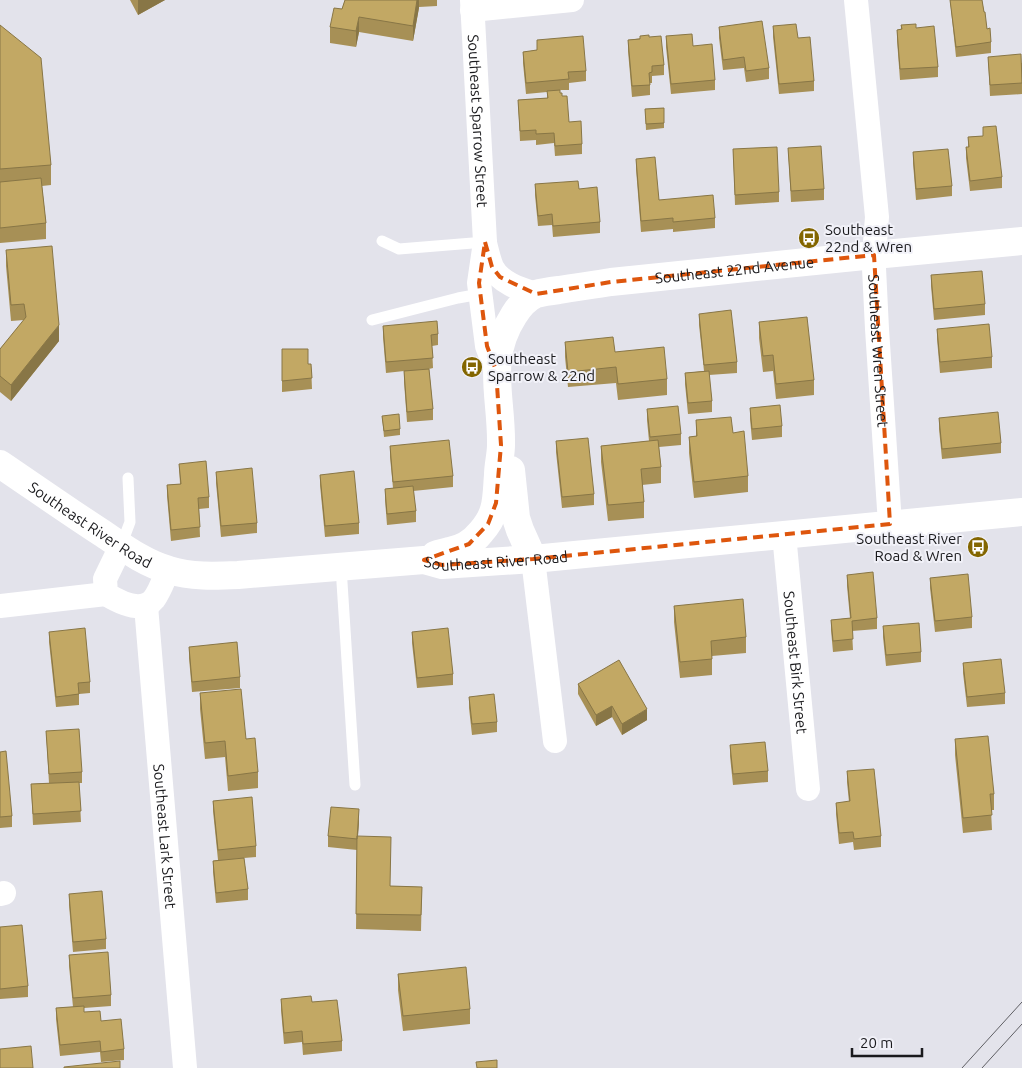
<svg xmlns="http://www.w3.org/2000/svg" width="1022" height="1068" font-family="Ubuntu,sans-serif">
<rect width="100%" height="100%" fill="#e3e3eb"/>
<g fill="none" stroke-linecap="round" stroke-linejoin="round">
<path stroke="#fff" stroke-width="11" d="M382,241L399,249L485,242
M372,320L458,298L480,294
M121,546L130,522L128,478
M341,567L355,785"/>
<g stroke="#fff" stroke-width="24">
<path id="s1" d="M472,0L485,242L479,283L487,346L496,370"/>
<path id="s2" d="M856,0L877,217L874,255V268L877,329L890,524"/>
<path d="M472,10L572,0"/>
<path d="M485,243C487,251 489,260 492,267C500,283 520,289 536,294"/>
<path id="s3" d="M784,534L808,789"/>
<path d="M121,546L105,579L106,594C119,602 142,614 154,599C160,591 164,579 168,570"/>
<path d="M533,559L555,741"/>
<path d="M0,606L106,594"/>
<path id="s4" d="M146,606L185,1068"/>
<path d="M0,894L4,893"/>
</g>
<g stroke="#fff" stroke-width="28">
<path id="s5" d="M0,464C34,487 68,511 102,533C123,547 144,563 169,570C191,577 215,576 238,575L424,560L442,565L533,559L1022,512"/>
<path d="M511,470L516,518L520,530L533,559"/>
<path id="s6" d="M435,555C440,553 444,553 449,551C462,549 473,542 481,532C498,513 496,498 498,475C498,465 501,455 501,445C502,396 485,360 514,315C519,307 527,298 536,294C543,292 551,291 559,290C576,287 594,285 611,282L874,255L1022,241"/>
</g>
<path stroke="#5f5f64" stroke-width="1" d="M962,1068L1022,1002
M982,1068L1022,1024"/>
</g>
<path fill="#a79056" d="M130,0H165L138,15Z
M345,0H437V6L419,7L413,41L359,32L356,47L330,43V27L342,9Z
M950,0H982L987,29L991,42V53L956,57Z
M0,25L51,165V185L42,186L46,223V239L0,243Z
M901,25L916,28L938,67V77L900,80L897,40V30L901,29Z
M773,26L798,38L814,81V91L779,94L773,37Z
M719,27L769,68V79L746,82L744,68L723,70L719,38Z
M666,36L693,46L715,80V90L671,94L666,47Z
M649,37L664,65V75L652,76V83H650V95L632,97L628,51V40Z
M537,40L586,71V81L569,83V90H560V93L569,122L582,144V154L555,156L554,143L536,145V140L520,141L518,100L547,98V92L526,94L523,63V52L537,50Z
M988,57L1022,63V94L990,96Z
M664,108V128L646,130L645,109Z
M983,127L1002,177V188L970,191L966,158V147H968V137L983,136Z
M788,148L824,189V200L791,202Z
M733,149L779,192V202L735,205Z
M913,152L952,186V196L916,200L913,163Z
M636,159L659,200L715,218V228L673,232V229L641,232L636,169Z
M535,184L579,189L600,222V233L553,237L552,225L538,226L535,195Z
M6,250L59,341L11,401L0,392V349L24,320L11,321L6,266Z
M931,275L985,304V315L934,320L931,286Z
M699,314L737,362V373L709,375L712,401V412L688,414L685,384V373L704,371L699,325Z
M759,322L814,380V395L776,399L773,371L763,372L759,338Z
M383,326L438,334V345L432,346L433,368L429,369L433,409V420L407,422L404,382V371L386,373L383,337Z
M937,329L992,357V368L940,373L937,339Z
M565,342L615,352L667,379V395L618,400L616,383L568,387L565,357Z
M282,349L308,364H311L312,389L282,392Z
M750,408L782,426V437L752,440L750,419Z
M647,409L681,434V445L659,447L661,467V483L642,485L644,502V518L608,521L601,462V446L649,441L647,420Z
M382,416L400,429V435L384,437Z
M939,418L1001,443V453L942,459L939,429Z
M696,420L733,433L748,476V492L694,498L689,453V437L696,436Z
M556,441L594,494V505L562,508L556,452Z
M390,446L453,476V487L413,491L416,511V522L387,525L385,500V489L393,488L390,457Z
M179,464L209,497V508L199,509L200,537L171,541L167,496V485L180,484Z
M216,472L257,523V533L221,537L216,483Z
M320,475L359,523V534L325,537L320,485Z
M847,575L877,618V629L852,631L853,650L833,652L831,630V620L850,618L847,586Z
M930,578L972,617V628L935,632L930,588Z
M674,606L746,637V653L712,656V675L680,678L674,622Z
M883,626L921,652V662L886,666L883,637Z
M49,632L90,682V693L79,694V705L56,707L49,642Z
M412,632L453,674V685L417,688L412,643Z
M189,647L240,677V688L192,692L189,658Z
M963,663L1005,693V704L967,707L963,673Z
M578,684L647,720L622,735L612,717L596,726L578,694Z
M200,693L246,739L258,772V788L228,791L225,757L205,759L200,709Z
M469,697L497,722V732L472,735L469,708Z
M46,731L82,772V783H79L81,822L33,825L31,784L49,783Z
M955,739L994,794V810H991L992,830L963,833L955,755Z
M730,745L768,771V782L733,785L730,756Z
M0,752L12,816V827L0,828Z
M847,771L881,836V847L854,850L853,842L839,844L836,814V803L849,802L847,782Z
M213,801L256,846V857L244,858L248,889V900L216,903L213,872V861L218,860L213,811Z
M359,820L358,836L390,886L422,887L421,931L356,929L357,843V850L328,847V836Z
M69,894L106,939V949L73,952L69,905Z
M0,927L28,986V997L0,999Z
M69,955L111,995V1006L84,1008V1012L101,1021L124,1049V1060L101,1062L100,1052L60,1056L56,1019V1008L73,1007L69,966Z
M398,974L470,1009V1024L403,1031L398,990Z
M281,999L312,1002L342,1041V1051L303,1055L302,1042L284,1044L281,1010Z"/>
<path fill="#887646" d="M138,0H165L138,15Z
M417,0H419V8L413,41V26Z
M359,17V32L356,47V31Z
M59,325V341L11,401V385Z
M612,706V717L596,726V715Z
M647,709V720L622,735V724Z
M359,809V820L357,850V839Z"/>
<path fill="#c2a864" stroke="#887646" d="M345,0H417L413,26L359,17L356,31L330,27L334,8L342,9Z
M950,0H982L984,12H985L987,29L990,28L991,42L956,47Z
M762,21L769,68L746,71L744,57L723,60L719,27Z
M796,24L798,38L810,37L814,81L779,84L773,26Z
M916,24V28L934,26L938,67L900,69L897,30L902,29L901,25Z
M0,25L41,58L51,165L0,169Z
M692,34L693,46L712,44L715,80L671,84L666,36Z
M649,35V37L661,36L664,65L652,66V72L649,73L650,85L632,86L628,40L640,39V36Z
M583,36L586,71L568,72L569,79L526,83L523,52L537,50V40Z
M1021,54L1022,83L990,85L988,57Z
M560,90V93H562V96H567L569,122L581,121L582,144L555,146L554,133L536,134V130L520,131L518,100L548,98L547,91Z
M664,108V123L646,124L645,109Z
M996,126L1002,177L970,181L966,147H969L968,137L983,136V127Z
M821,146L824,189L791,191L788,148Z
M777,147L779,192L735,195L733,149Z
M948,149L952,186L916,189L913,152Z
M655,157L659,200L713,195L715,218L673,222V218L641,221L636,159Z
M41,178L46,223L0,228V182Z
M578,181L579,189L597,187L600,222L553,226L552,214L538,216L535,184Z
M52,246L59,325L11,385L0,376V349L26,317L24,304L11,305L6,250Z
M982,271L985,304L934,309L931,275Z
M731,310L737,362L704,365L699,314Z
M807,317L814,380L776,384L773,355L763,356L759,322Z
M437,321L438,334L431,335L433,358L386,362L383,326Z
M989,324L992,357L940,362L937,329Z
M613,337L615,352L664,347L667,379L618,384L616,367L568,372L565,342Z
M282,349H308V364H311L312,378L282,381Z
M429,369L433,409L407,412L404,371Z
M709,371L712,401L688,403L685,373Z
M780,405L782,426L752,429L750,408Z
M678,406L681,434L650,437L647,409Z
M998,412L1001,443L942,449L939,418Z
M399,414L400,429L384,431L382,416Z
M731,417L733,433L744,431L748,476L694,482L689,437L697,436L696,420Z
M588,438L594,494L562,497L556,441Z
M449,440L453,476L393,482L390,446Z
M658,440L661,467L641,469L644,502L608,505L601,446Z
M206,461L209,497L198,498L200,527L171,530L167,485L181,484L179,464Z
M252,468L257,523L221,526L216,472Z
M354,471L359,523L325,526L320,475Z
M413,486L416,511L387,514L385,489Z
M873,572L877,618L852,621L853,639L833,641L831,620L851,618L847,575Z
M968,574L972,617L935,621L930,578Z
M743,599L746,637L711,641L712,659L680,662L674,606Z
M919,623L921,652L886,655L883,626Z
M85,628L90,682L78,683L79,694L56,697L49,632Z
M448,628L453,674L417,678L412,632Z
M237,642L240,677L192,682L189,647Z
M1001,659L1005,693L967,697L963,663Z
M619,660L647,709L622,724L612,706L596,715L578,684Z
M241,689L246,739L255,738L258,772L228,776L225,741L205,743L200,693Z
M494,694L497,722L472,724L469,697Z
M79,729L82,772L49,774L46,731Z
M988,736L994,794H990L992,815L963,818L955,739Z
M765,742L768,771L733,774L730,745Z
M6,751L12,816L0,817V752Z
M874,769L881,836L854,839L853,832L839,833L836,803L850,801L847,771Z
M79,782L81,811L33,814L31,784Z
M252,797L256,846L218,850L213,801Z
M331,807L359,809L357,839L328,836Z
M357,836L391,837L390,886L422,887L421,915L356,914Z
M244,858L248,889L216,893L213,861Z
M102,891L106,939L73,942L69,894Z
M22,925L28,986L0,989V927Z
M108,952L111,995L73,998L69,955Z
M466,967L470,1009L403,1016L398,974Z
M311,996L312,1002L337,1000L342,1041L303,1044L302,1031L284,1033L281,999Z
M84,1006V1012L100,1011L101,1021L121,1019L124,1049L101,1052L100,1041L60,1045L56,1008Z
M31,1046L33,1068H0V1049Z
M497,1060V1068H477L476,1062Z
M120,1061V1068H64V1067Z"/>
<path fill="none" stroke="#de560d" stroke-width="4" stroke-dasharray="10 6" stroke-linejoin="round" d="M485,242L492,267L500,277L536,294L611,282L874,255L890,524L533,559L442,565L424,560L469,544L488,524L496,503L501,445L496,370L487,346L479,283Z"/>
<defs>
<g id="bus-disc" transform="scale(1.125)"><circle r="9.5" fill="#836600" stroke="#f1f1f8"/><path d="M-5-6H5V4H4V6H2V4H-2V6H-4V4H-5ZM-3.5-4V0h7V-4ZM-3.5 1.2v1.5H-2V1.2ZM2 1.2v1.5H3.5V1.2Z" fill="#fff"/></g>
</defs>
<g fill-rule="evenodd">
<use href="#bus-disc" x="809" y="238"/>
<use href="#bus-disc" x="472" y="367"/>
<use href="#bus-disc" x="978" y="547"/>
</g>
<g text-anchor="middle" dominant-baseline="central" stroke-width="4" stroke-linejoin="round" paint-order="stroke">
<g font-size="15" fill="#1a1a1d" stroke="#f1f1f8">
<text stroke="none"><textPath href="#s1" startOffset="121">Southeast Sparrow Street</textPath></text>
<text stroke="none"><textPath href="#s6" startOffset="508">Southeast 22nd Avenue</textPath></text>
<text stroke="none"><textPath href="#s2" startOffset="352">Southeast Wren Street</textPath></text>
<text stroke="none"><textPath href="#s5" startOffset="109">Southeast River Road</textPath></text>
<text stroke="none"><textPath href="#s5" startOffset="529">Southeast River Road</textPath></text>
<text stroke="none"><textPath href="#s3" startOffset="129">Southeast Birk Street</textPath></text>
<text stroke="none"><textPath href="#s4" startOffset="231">Southeast Lark Street</textPath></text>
</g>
<g font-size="15" fill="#1a1a1d" stroke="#f1f1f8" text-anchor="start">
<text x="825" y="229">Southeast<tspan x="825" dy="17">22nd &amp; Wren</tspan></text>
<text x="488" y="358">Southeast<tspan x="488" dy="17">Sparrow &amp; 22nd</tspan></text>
<text x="962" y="538" text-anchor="end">Southeast River<tspan x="962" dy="17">Road &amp; Wren</tspan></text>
</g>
</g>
<path d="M852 1048v8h70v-8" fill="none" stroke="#1a1a1d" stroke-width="2.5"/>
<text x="860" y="1048" font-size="15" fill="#1a1a1d" stroke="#f1f1f8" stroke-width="4" paint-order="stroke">20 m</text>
</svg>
